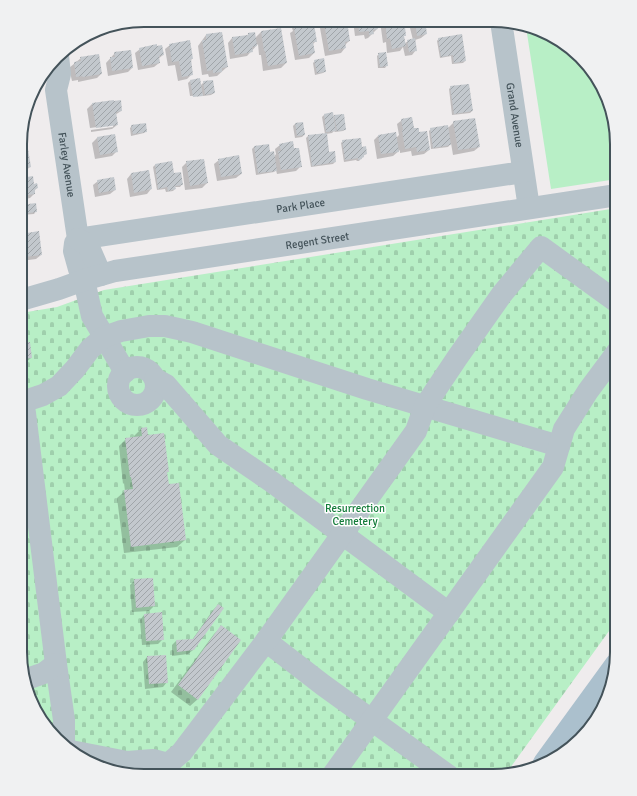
<svg xmlns="http://www.w3.org/2000/svg" width="637" height="796" font-family="Signika,sans-serif">
<defs>
<pattern id="cemetery-stones" width="16" height="16" patternUnits="userSpaceOnUse"><rect width="16" height="16" fill="#b8efc6"/><path d="M2 7V4a2 2 0 0 1 4 0v3zM10 15v-3a2 2 0 0 1 4 0v3z" fill="#9fcfac"/></pattern>
<pattern id="building-hatch" width="6" height="6" patternUnits="userSpaceOnUse"><rect width="6" height="6" fill="#c3c8cd"/><path d="M-1 1l2-2M0 6l6-6M5 7l2-2" fill="none" stroke="#a0a5a9"/></pattern>
</defs>
<rect width="100%" height="100%" fill="#efeced"/>
<path fill="url(#cemetery-stones)" d="M617,208V620L505,775L501,776H135L75,755L36,714L20,653L21,313L57,307L104,290Z"/>
<path fill="#b8efc6" d="M526,27L562,41L601,82L617,143V179L551,189Z"/>
<path fill="#0003" d="M341,21H346L349,41L345,45V48L341,53L325,56L320,28L324,23Z
M353,21H376L377,29L368,38L365,39L364,35L355,36Z
M380,21H405L406,26L404,28L405,35L403,37L404,44L408,41L413,40L410,28L415,23L422,22V21H437L424,23L426,34L421,38L415,40L416,50L412,55L405,56L403,47L400,51L387,53L386,42L383,43Z
M297,23L316,41L312,45L314,53L309,58L295,60L290,33L293,31L292,28Z
M280,29L286,63L281,68L263,71L261,55H259L258,44L247,56L230,59L228,43L232,38L247,36L248,34L255,38L261,32Z
M206,35L227,67L217,76L209,77L208,74L202,75L198,46Z
M439,38L465,61L463,63L452,64L451,56L440,58L437,41Z
M170,45L192,59L190,61L192,74L187,79L178,81L175,65L168,66L165,49Z
M140,49L163,55L158,59L159,63L154,67L138,70L135,53Z
M115,53L132,68L128,72L108,76L106,63Z
M379,54L387,65L385,68H378L377,56Z
M81,58L101,74L97,78L78,82V80L72,81L69,68Z
M315,61L325,71L323,73L315,75L313,63Z
M190,81L200,86L204,82L214,93L211,95L203,96V94L201,96V95L190,96L188,83Z
M451,87L472,111L470,113L452,115L449,89Z
M113,101L121,111L115,115L117,125L112,129L91,132V130L113,127V125L90,128L87,109L92,104Z
M332,113L333,118L335,116L345,129L343,131L335,132L334,131L332,133L326,134L329,153L335,162L333,164L311,167L306,138L308,136L325,134L322,117L324,115Z
M402,120L419,133L429,150L424,154L412,156L411,151L400,153V150L393,156L377,159L374,140L378,136L396,138L399,135L397,124Z
M454,122L479,147L474,151L453,155L451,143L448,147L431,149L429,131L431,129H447Z
M295,124L304,135L302,137L295,138L293,126Z
M132,126L146,131L144,133L131,136L130,128Z
M114,135L117,151L112,156L95,159L92,143L97,138Z
M343,141L361,148L366,154L363,156L359,161H357L356,160L344,162L341,143Z
M280,145L294,149L301,166L296,171L277,174L276,170L274,172L256,175L252,149L254,147L269,153L274,157L276,154L275,149Z
M21,151L30,167L25,171L21,172Z
M219,160L241,174L236,178L217,181L214,164Z
M187,162L207,183L202,188L185,190L182,167Z
M172,163L173,174L182,184L180,187H174L175,189L173,191L166,192L165,189L157,190L153,167L155,165Z
M131,174L151,189L147,194L130,197L127,179Z
M32,177L33,185L37,188L34,191V194L30,198L21,200V179Z
M98,181L115,190L110,194L95,197L93,185Z
M35,204L36,211L34,214L21,215V206Z
M21,235H22L41,255L36,259L21,261Z
M29,343L31,358L26,362L21,363V344Z
M141,429L168,472L166,473L168,486L185,540L177,547L124,553L117,498L125,491L124,483L123,484L119,446L126,439L134,438V436Z
M135,580L154,606L149,611L132,612L130,585Z
M218,605L193,650L188,654L172,656V645L176,641L192,640L213,610Z
M144,615L163,639L158,644L142,645L140,620Z
M221,627L198,699L190,706L171,692L214,634Z
M147,657L167,682L163,687L145,689L143,662Z"/>
<path fill="url(#building-hatch)" d="M304,20H311V25L314,24L317,42H313L315,53L299,56L294,28L297,27L296,22Z
M335,21H347L350,41L345,42L346,48L329,51L324,23Z
M358,21H377L378,29L373,30L374,34L369,35V31L359,32Z
M385,21H406L407,26L405,27L406,36H404L406,46L392,49L390,38L387,39Z
M425,21L427,34L417,36L415,22Z
M281,28L287,63L268,66L265,51H264L261,31Z
M222,32L228,67L222,68V72L213,73V70L207,71L202,40H206V34Z
M255,32L257,46L252,47L253,52L235,55L232,37L248,35V33Z
M462,34L466,61L454,63L453,55L441,57L438,38Z
M415,38L417,51L409,52L407,40Z
M190,40L193,59H191L193,75L182,77L179,61L172,62L169,44Z
M157,44V46L162,45L164,55L159,56L160,63L142,66L139,48Z
M131,50L133,68L112,71L110,57H115L114,52Z
M386,52L388,66L380,67L378,53Z
M99,54L102,74L83,77L82,76L76,77L74,62L81,61L80,57Z
M324,58L326,72L317,73L314,60Z
M200,78L203,96L193,97L190,80Z
M213,80L215,93L205,95L203,81Z
M469,84L473,111L454,114L450,86Z
M114,100V101L121,100L122,111L116,112L118,125L96,128L92,103Z
M333,112L336,131L326,132L324,114Z
M344,114L346,130L337,131L334,115Z
M412,117L414,128H419V132L427,131L430,150L417,152L416,147L405,149L402,130H403L401,119Z
M475,118L480,147L458,150L453,121Z
M303,122L305,135L297,136L295,123Z
M146,123L147,132L133,134L131,125Z
M448,125L451,145L433,148L430,128Z
M396,132L399,152L381,154L378,135Z
M327,133L329,152L335,151L336,162L312,166L308,135Z
M115,134L118,152L100,155L97,137Z
M361,138L362,147L366,146L367,154L364,155V157L362,158V159L358,160V158L345,160L342,140Z
M293,141L294,148H299L302,167L281,170L278,151H281L279,144Z
M269,144L270,152L274,151L277,171L258,173L254,146Z
M28,149L31,167L21,169V150Z
M239,155L242,174L221,177L218,159Z
M204,159L208,183L190,186L186,161Z
M172,161L174,173L181,172L183,185L175,186L176,189L168,191L167,187L158,189L155,164Z
M149,170L152,189L134,193L131,173Z
M33,176L34,184L37,183L38,188L35,189V194L21,196V178Z
M114,177L116,190L99,193L97,180Z
M36,203L37,212L21,214V205Z
M39,231L42,255L24,257L21,234Z
M30,342L32,358L21,359V343Z
M147,427L148,435L164,433L169,472H167L169,484L179,483L186,540L131,547L124,490L133,489L131,477H130L125,438L142,436L141,428Z
M153,578L155,606L136,608L134,579Z
M218,604L224,608L194,650L177,652L176,640L193,639Z
M162,612L164,640L146,641L144,614Z
M221,625L241,640L198,700L178,685Z
M166,655L168,683L149,684L147,656Z"/>
<g fill="none" stroke-linecap="round" stroke-linejoin="round">
<g stroke="#b7c3ca" stroke-width="22">
<path id="s1" d="M501,21L529,208"/>
<path id="s2" d="M58,56L60,74L56,90L78,239L75,243L74,251L79,269L84,280L92,316L125,372"/>
<path id="s3" d="M78,239L523,172"/>
<path d="M78,239L88,245L101,275"/>
<path id="s4" d="M21,300L59,289L84,280L115,271L617,195"/>
<circle cx="137" cy="386" r="19"/>
<path d="M155,379L166,385L218,445L272,482L449,613"/>
<path d="M21,399L22,402L25,413L56,664L64,720V744"/>
<path d="M22,402L43,395L59,386L75,369L90,349L104,337L121,331L149,326H165L192,332L367,389L559,446"/>
<path d="M266,641L323,685L449,776"/>
<path d="M27,679L44,673L56,664"/>
<path d="M71,751L127,762L153,760L168,764L169,771"/>
<path d="M151,776L168,764L182,752L266,641L416,431L425,406L457,358L502,294L541,247L617,302"/>
<path d="M332,776L553,467L564,429L588,391L617,352"/>
</g>
<path stroke="#abc0cd" stroke-width="22" d="M544,763L616,664"/>
</g>
<g text-anchor="middle" dominant-baseline="central" stroke-width="3" stroke-linejoin="round" paint-order="stroke">
<g font-size="11" fill="#44535a" stroke="#fff">
<text stroke="none"><textPath href="#s1" startOffset="95">Grand Avenue</textPath></text>
<text stroke="none"><textPath href="#s2" startOffset="110">Farley Avenue</textPath></text>
<text stroke="none"><textPath href="#s3" startOffset="225">Park Place</textPath></text>
<text stroke="none"><textPath href="#s4" startOffset="303">Regent Street</textPath></text>
</g>
<g font-size="11" fill="#147c3a" stroke="#fff">
<text x="355" y="508">Resurrection<tspan x="355" dy="13">Cemetery</tspan></text>
</g>
</g>
<path d="M0 0H637V796H0ZM144 27H493A117 117 0 0 1 610 144V652A117 117 0 0 1 493 769H144A117 117 0 0 1 27 652V144A117 117 0 0 1 144 27Z" fill="#f0f1f2" fill-rule="evenodd"/>
<path fill="none" stroke="#44535a" stroke-width="2" d="M144 27H493A117 117 0 0 1 610 144V652A117 117 0 0 1 493 769H144A117 117 0 0 1 27 652V144A117 117 0 0 1 144 27Z"/>
</svg>
